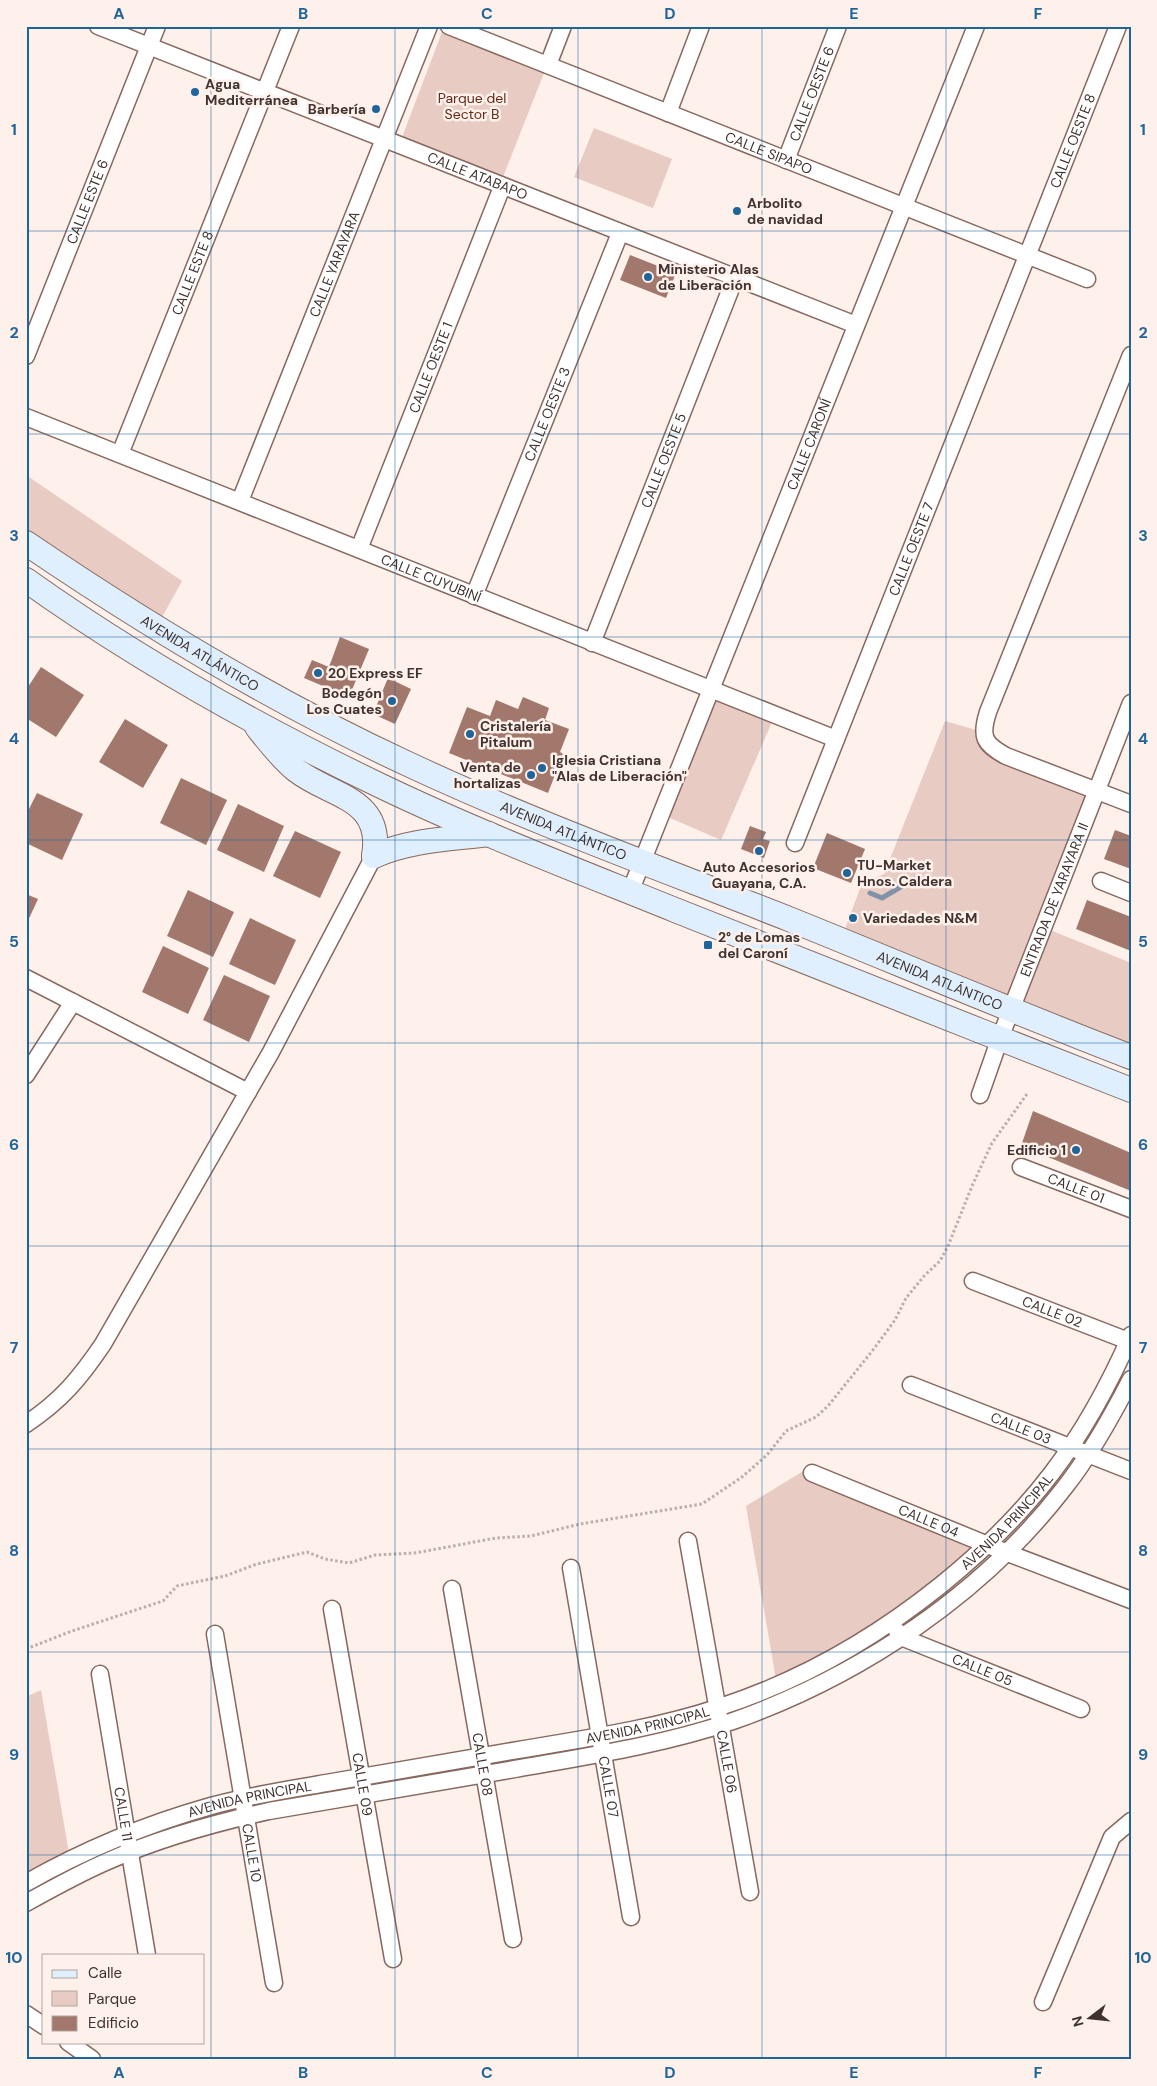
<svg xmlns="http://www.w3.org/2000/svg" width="1157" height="2086" font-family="'DM Sans',sans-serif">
<rect width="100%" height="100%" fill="#fef0eb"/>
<path fill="#e8cbc2" d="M442,32L544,73L503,177L401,140Z
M594,128L672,159L653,208L574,177Z
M26,475L182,581L156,628L26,543Z
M710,691L775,715L721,840L661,814Z
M945,721L983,732L985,739L1096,791L1043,927L1131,963V1057L841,940L862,883L884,874Z
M805,1470L987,1545L931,1593L777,1685L746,1506Z
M41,1690L70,1859L26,1883V1697Z"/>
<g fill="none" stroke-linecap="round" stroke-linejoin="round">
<path stroke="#7f92a6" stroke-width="5" d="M870,893L882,898L914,879"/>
</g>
<path fill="#a1786b" d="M630,255L676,273L666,298L620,280Z
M340,637L369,649L349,697L304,678L312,660L329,667Z
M41,667L84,695L56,737L26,718V690Z
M388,678L411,689L395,724L373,714Z
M523,697L549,708L545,720L569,729L560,752L563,754L548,793L449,753L467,707L490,716L496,700L518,709Z
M125,719L168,745L143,788L99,762Z
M181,778L227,800L206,845L160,823Z
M37,793L83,814L62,860L26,843V815Z
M238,804L284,826L264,872L217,850Z
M750,826L766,832L763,839L770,841L764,858L741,849Z
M1115,830L1131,836V869L1104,859Z
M295,831L341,852L320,898L273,876Z
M827,833L865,849L851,883L813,868Z
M188,890L234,912L213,957L167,936Z
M26,894L38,899L26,925Z
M1087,900L1131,917V951L1076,929Z
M250,918L296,940L275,985L229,964Z
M163,946L209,968L188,1014L142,992Z
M224,975L270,996L249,1042L203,1020Z
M1033,1111L1131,1153V1191L1021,1146Z"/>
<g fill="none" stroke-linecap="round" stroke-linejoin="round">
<g stroke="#87685e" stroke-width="19">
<g id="street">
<path id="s1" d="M98,26L856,325"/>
<path id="s2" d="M449,26L1087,279"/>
<path d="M548,65L563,26"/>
<path d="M668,113L701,26"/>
<path id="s3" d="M786,160L838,26"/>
<path d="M1131,355L988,712C980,737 984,744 1006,756L1131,804"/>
<path id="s4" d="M26,356L157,26"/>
<path id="s5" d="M26,417L836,739"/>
<path id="s6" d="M120,454L291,26"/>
<path id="s7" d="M240,501L429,26"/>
<path id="s8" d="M359,549L502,187"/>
<path id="s9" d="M474,596L620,233"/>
<path id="s10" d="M592,643L735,278"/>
<path id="s11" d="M795,843L1118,26"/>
<path d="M1101,881L1131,893"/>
<path id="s12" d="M630,892L976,26"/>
<path d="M26,978L248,1092"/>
<path d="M26,1075L73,1002"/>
<path id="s13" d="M980,1095L1000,1038L1131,703"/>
<path id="s14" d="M1021,1167L1131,1209"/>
<path id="s15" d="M973,1281L1131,1342"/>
<path id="s16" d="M911,1385L1131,1471"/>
<path d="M26,1424C61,1401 80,1378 103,1344L271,1052L374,856"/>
<path id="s17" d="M812,1473L1005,1552L1131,1600"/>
<path id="s18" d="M688,1541L750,1892"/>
<path id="s19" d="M571,1568L631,1917"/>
<path id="s20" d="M452,1589L513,1939"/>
<path id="s21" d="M332,1609L393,1959"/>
<path id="s22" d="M897,1631L901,1637L1081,1709"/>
<path id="s23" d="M215,1634L274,1983"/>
<path id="s24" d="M100,1674L147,1955"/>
<path id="s25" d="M26,1883C84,1850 147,1824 211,1806C251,1795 292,1789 332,1782C396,1771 460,1760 524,1749C590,1738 657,1728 720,1707C800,1681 875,1638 941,1585C1031,1512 1084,1442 1131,1335"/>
<path d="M26,1903C53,1888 80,1873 108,1861C160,1838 214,1823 269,1811C351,1797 433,1783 515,1769C588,1756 662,1745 733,1721C860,1676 982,1595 1065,1487C1091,1454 1112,1416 1131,1379"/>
<path d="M1043,2002L1112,1837L1131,1821"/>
<path d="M26,2014L44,2026"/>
<path d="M68,2042L92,2059"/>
</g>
</g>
<g stroke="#87685e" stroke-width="26">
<g id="secondary">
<path id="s26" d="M26,543C148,626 274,702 408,764C532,822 662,869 789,919C903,965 1016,1013 1131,1057"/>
<path d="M26,580C137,659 258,727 381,786C477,832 576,870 675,910C826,971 979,1030 1131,1090"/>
<path d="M257,727C269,742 281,758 296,770C330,797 384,797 374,856"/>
<path d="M374,856C409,840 451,839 489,834"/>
</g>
</g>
<path stroke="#bcaeaa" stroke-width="3" stroke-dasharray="2.5 2.5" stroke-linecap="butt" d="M26,1649L72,1631L163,1601L177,1586L225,1576L257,1564L307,1552L325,1559L349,1563L375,1555L415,1553L496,1538L531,1536L580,1524L702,1504L742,1477L767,1455L786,1431L816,1417L828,1406L873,1350L895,1320L906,1298L925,1275L940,1261L948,1246L972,1186L992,1143L1027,1094"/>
<use href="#street" stroke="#fff" stroke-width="16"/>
<use href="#secondary" stroke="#dfeffe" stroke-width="24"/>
</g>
<path fill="none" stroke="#1f6599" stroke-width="1" stroke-opacity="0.55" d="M211,26V2060M395,26V2060M578,26V2060M762,26V2060M946,26V2060M26,231H1131M26,434H1131M26,637H1131M26,840H1131M26,1043H1131M26,1246H1131M26,1449H1131M26,1652H1131M26,1855H1131"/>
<g fill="#1f6599" stroke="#fef0eb" stroke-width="2">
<circle cx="195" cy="92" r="5"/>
<circle cx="376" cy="109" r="5"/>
<circle cx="737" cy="211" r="5"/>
<circle cx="648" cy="277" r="5"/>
<circle cx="318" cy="673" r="5"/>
<circle cx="392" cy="701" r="5"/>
<circle cx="470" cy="734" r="5"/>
<circle cx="542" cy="768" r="5"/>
<circle cx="531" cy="775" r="5"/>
<circle cx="759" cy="851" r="5"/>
<circle cx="847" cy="873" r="5"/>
<circle cx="853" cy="918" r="5"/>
<rect x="703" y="940" width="10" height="10" rx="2.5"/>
<circle cx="1076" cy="1150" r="5"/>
</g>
<g text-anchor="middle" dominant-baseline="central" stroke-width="5" stroke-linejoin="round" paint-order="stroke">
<g font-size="14" font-weight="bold" fill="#40322e" stroke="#fef0eb" text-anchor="start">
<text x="205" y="84">Agua<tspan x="205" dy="16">Mediterránea</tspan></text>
<text x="366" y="109" text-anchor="end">Barbería</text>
<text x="747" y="203">Arbolito<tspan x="747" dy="16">de navidad</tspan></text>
<text x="658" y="269">Ministerio Alas<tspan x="658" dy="16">de Liberación</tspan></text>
<text x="328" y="673">20 Express EF</text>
<text x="382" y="693" text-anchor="end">Bodegón<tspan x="382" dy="16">Los Cuates</tspan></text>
<text x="480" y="726">Cristalería<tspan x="480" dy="16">Pitalum</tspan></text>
<text x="552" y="760">Iglesia Cristiana<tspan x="552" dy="16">"Alas de Liberación"</tspan></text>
<text x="521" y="767" text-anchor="end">Venta de<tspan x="521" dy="16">hortalizas</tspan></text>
<text x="857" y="865">TU-Market<tspan x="857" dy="16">Hnos. Caldera</tspan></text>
<text x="759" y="867" text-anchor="middle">Auto Accesorios<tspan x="759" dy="16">Guayana, C.A.</tspan></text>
<text x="863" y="918">Variedades N&amp;M</text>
<text x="718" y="937">2° de Lomas<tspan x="718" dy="16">del Caroní</tspan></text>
<text x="1066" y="1150" text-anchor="end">Edificio 1</text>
</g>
<g font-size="14" fill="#40322e" stroke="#fef0eb">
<text stroke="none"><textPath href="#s3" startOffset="71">CALLE OESTE 6</textPath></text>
<text stroke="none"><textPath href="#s11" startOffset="755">CALLE OESTE 8</textPath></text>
<text stroke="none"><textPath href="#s2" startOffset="344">CALLE SIPAPO</textPath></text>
<text stroke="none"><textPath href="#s1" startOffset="408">CALLE ATABAPO</textPath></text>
<text stroke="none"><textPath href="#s4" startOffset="166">CALLE ESTE 6</textPath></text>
<text stroke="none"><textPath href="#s7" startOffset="255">CALLE YARAYARA</textPath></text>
<text stroke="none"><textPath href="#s6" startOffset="195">CALLE ESTE 8</textPath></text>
<text stroke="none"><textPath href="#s8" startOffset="195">CALLE OESTE 1</textPath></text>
<text stroke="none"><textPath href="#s9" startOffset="196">CALLE OESTE 3</textPath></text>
<text stroke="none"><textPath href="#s12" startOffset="482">CALLE CARONÍ</textPath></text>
<text stroke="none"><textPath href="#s10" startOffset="196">CALLE OESTE 5</textPath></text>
<text stroke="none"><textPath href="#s11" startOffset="316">CALLE OESTE 7</textPath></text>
<text stroke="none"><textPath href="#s5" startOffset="436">CALLE CUYUBINÍ</textPath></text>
<text stroke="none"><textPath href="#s26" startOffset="206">AVENIDA ATLÁNTICO</textPath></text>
<text stroke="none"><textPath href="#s26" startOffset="611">AVENIDA ATLÁNTICO</textPath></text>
<text stroke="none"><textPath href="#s13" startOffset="209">ENTRADA DE YARAYARA II</textPath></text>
<text stroke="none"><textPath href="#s26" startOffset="1016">AVENIDA ATLÁNTICO</textPath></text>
<text stroke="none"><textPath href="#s14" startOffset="59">CALLE 01</textPath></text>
<text stroke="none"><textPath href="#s15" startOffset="85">CALLE 02</textPath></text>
<text stroke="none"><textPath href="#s16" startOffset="118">CALLE 03</textPath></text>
<text stroke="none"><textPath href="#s17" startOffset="126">CALLE 04</textPath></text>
<text stroke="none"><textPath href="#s25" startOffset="1065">AVENIDA PRINCIPAL</textPath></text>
<text stroke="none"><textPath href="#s22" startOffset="95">CALLE 05</textPath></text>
<text stroke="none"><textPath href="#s25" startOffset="645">AVENIDA PRINCIPAL</textPath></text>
<text stroke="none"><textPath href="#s18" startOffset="224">CALLE 06</textPath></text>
<text stroke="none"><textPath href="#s20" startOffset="178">CALLE 08</textPath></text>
<text stroke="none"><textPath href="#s21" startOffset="178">CALLE 09</textPath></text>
<text stroke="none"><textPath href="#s19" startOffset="222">CALLE 07</textPath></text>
<text stroke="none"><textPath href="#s25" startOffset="240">AVENIDA PRINCIPAL</textPath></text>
<text stroke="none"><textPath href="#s24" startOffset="142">CALLE 11</textPath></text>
<text stroke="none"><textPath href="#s23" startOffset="222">CALLE 10</textPath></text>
</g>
<g font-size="14" fill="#612918" stroke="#fef0eb">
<text x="472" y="98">Parque del<tspan x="472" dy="16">Sector B</tspan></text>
</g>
</g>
<rect width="1157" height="2086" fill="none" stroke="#fef0eb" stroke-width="55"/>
<rect x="42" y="1954" width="162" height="90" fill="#fef0eb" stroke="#b2a49f"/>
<rect x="52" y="1970" width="25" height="8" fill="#dfeffe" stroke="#b2a49f"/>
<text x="88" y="1978" font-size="15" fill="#40322e">Calle</text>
<rect x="52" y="1991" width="25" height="15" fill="#e8cbc2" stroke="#b2a49f"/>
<text x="88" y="2004" font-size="15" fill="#40322e">Parque</text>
<rect x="52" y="2016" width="25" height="15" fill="#a1786b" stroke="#b2a49f"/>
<text x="88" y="2028" font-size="15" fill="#40322e">Edificio</text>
<g transform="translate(1090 2018) rotate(254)" stroke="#fef0eb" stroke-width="4" paint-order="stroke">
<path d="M0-4L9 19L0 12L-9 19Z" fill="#40322e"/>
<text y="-8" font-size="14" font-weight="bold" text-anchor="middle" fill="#40322e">N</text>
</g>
<rect x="28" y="28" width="1102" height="2030" fill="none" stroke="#1f6599" stroke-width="2"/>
<g font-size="16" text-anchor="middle" font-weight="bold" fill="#1f6599">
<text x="119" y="19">A</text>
<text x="303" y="19">B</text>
<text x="487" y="19">C</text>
<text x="670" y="19">D</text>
<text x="854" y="19">E</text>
<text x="1038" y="19">F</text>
<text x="14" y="135">1</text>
<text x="1143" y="135">1</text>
<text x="14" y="338">2</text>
<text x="1143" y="338">2</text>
<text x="14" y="541">3</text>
<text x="1143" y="541">3</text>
<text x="14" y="744">4</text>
<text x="1143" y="744">4</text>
<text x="14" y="947">5</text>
<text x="1143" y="947">5</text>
<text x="14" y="1150">6</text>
<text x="1143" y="1150">6</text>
<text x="14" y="1353">7</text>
<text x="1143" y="1353">7</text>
<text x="14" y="1556">8</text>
<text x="1143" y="1556">8</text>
<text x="14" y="1760">9</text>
<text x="1143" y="1760">9</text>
<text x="14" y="1963">10</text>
<text x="1143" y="1963">10</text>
<text x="119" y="2078">A</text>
<text x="303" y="2078">B</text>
<text x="487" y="2078">C</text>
<text x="670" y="2078">D</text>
<text x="854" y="2078">E</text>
<text x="1038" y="2078">F</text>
</g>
</svg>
